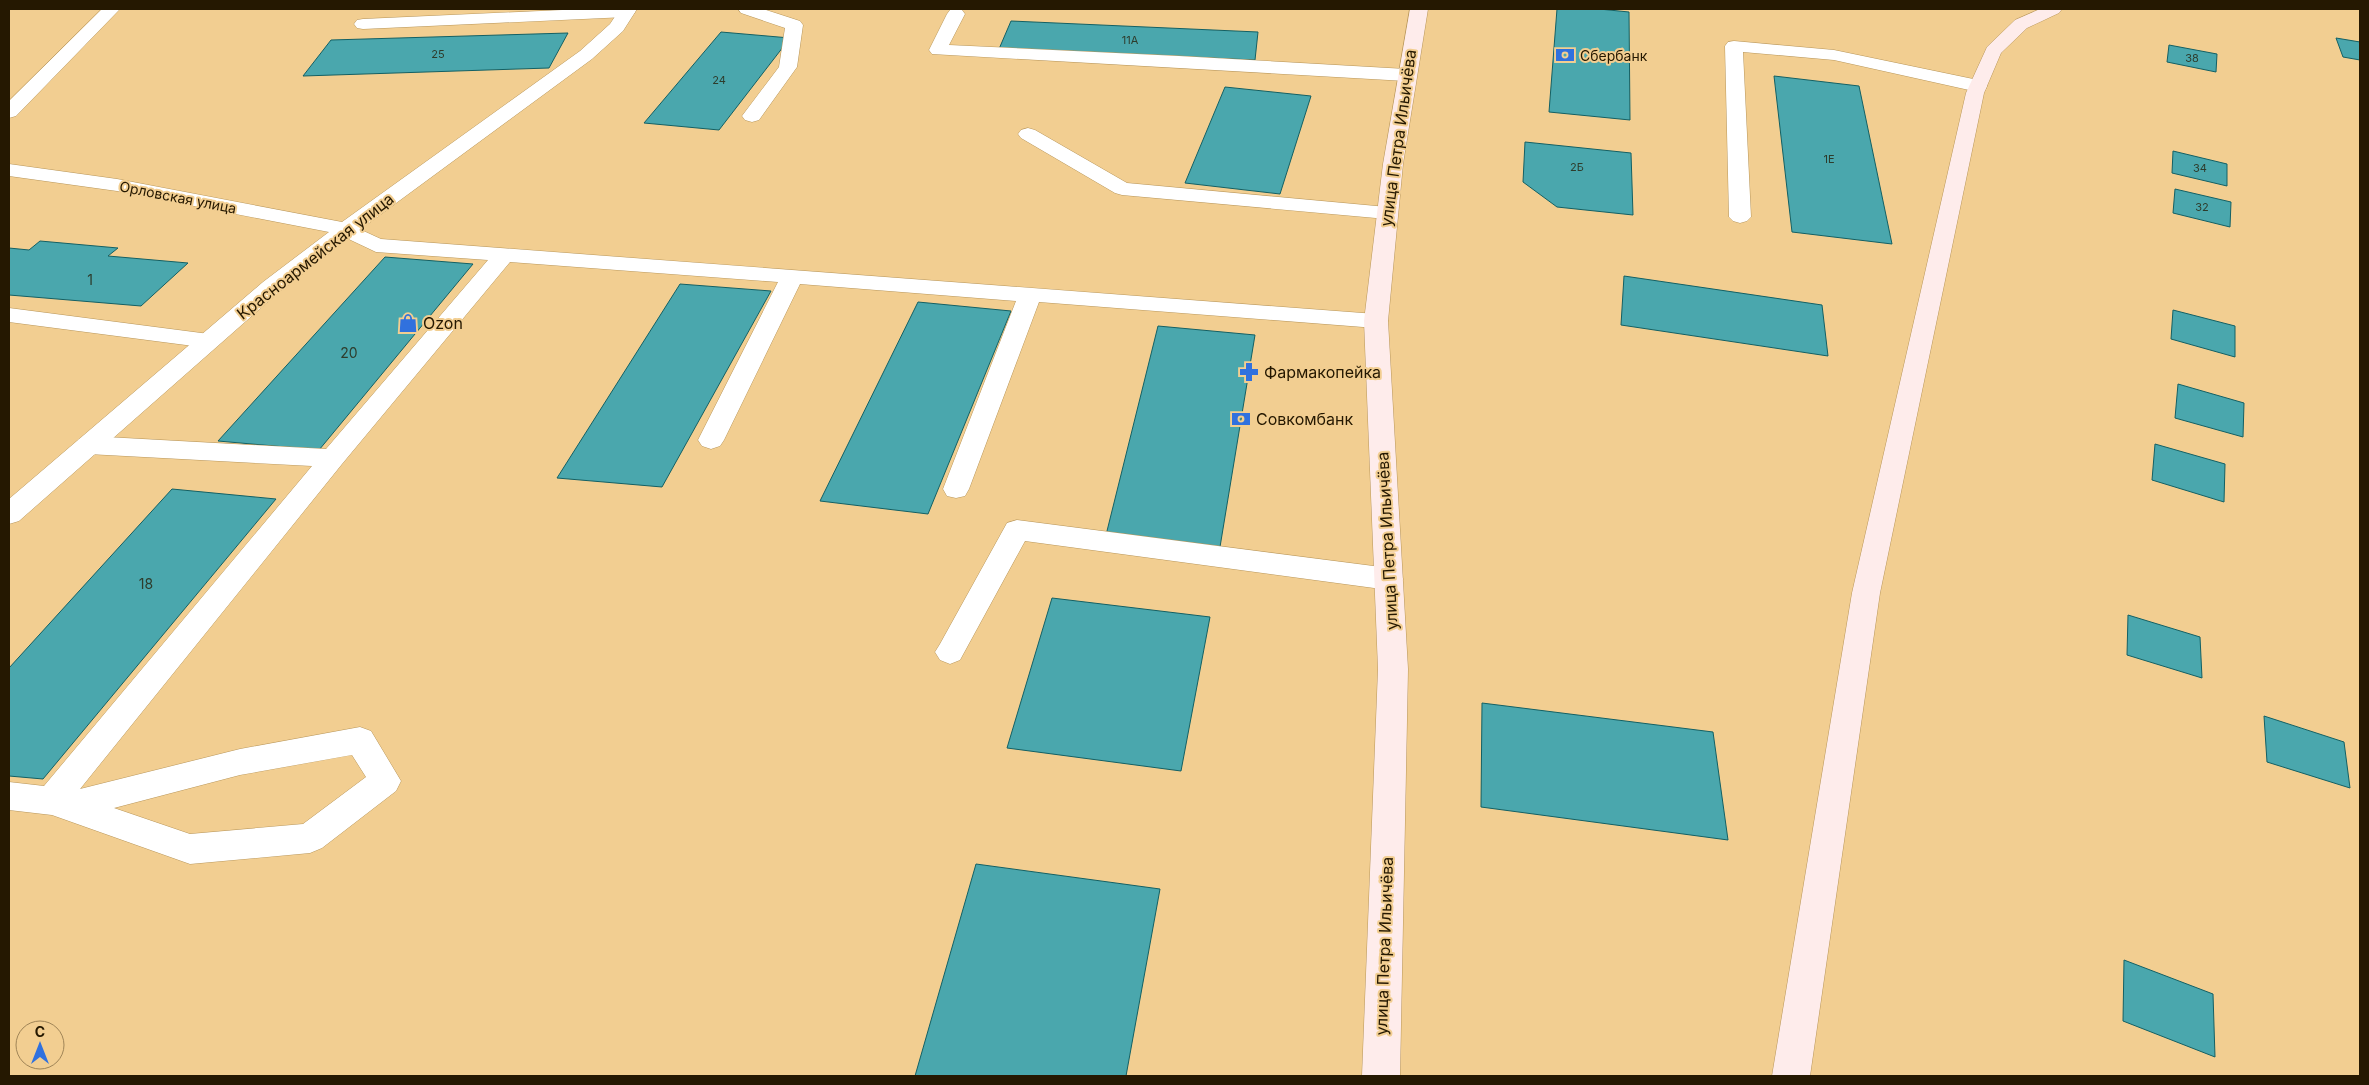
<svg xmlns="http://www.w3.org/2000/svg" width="2369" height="1085" font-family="Inter,sans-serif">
<rect width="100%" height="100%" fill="#f2ce91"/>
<path fill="#4aa7ad" stroke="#136064" d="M1557,9H1599L1629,12L1630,120L1549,112Z
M1011,21L1258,32L1255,60L999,49Z
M721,32L790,38L719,130L644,123Z
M568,33L549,68L303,76L331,40Z
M2336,38L2360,42V60L2343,57Z
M2169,45L2217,54L2216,72L2167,62Z
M1774,76L1859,86L1892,244L1792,232Z
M1225,87L1311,96L1280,194L1185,183Z
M1525,142L1631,153L1633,215L1557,207L1523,182Z
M2173,151L2227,164V186L2172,173Z
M2175,189L2231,202L2230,227L2173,213Z
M40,241L118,248L108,256L188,263L141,306L9,295V248L29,250Z
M385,257L473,264L319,450L218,441Z
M1624,276L1822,305L1828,356L1621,325Z
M680,284L771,291L662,487L557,478Z
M918,302L1011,311L928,514L820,501Z
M2173,310L2235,326V357L2171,339Z
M1158,326L1255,335L1220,547L1106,535Z
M2178,384L2244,403L2243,437L2175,418Z
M2155,444L2225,464L2224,502L2152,480Z
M172,489L276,499L43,779L9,776V668Z
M1052,598L1210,617L1181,771L1007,748Z
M2128,615L2200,637L2202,678L2127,655Z
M1482,703L1713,732L1728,840L1481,807Z
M2264,716L2344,742L2350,788L2267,762Z
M976,864L1160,889L1126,1076H915Z
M2124,960L2213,994L2215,1057L2123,1021Z"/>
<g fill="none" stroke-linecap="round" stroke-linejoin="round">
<g stroke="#b8965a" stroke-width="1">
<path id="lane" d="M102,9H120L16,116L9,118V101Z
M584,9H632L635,12L632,16L626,17L363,29L357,28L354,24L357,20L363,19Z
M738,9H763L800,21L803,25L797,67L759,120L752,122L745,120L742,116L779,67L785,28L741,13Z
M956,9L962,10L965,14L949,45L1179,56L1406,69L1413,71L1415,75L1413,79L1406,81L932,54L929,50L947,14L950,10Z
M1734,41L1834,50L1978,80L1985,82L1987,86L1985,90L1978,92L1834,60L1743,52L1751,217L1747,221L1740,223L1733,221L1729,217L1725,46L1728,42Z
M1028,128L1035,130L1127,183L1387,207L1394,209L1398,213L1394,217L1387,219L1122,195L1115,193L1021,138L1018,134L1021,130Z
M346,223L381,239L1376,314L1384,316L1388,321L1384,326L1376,328L1039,302L969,489L965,496L956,498L947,496L943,489L1016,301L800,284L724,440L720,446L711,449L702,446L698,440L778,282L510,262L342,464L80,789L240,749L360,727L371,731L401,781L396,791L322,848L310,853L190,864L52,815L9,810V782L44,786L312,466L88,454L79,451L75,445L79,439L88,436L326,449L488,260L376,252L338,234L335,229L338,224ZM352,755L366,777L303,824L190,834L114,808L240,775Z
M9,308L209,334L217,336L221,341L217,346L209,348L9,322Z
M1017,520L1389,568L1399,572L1403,579L1399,586L1389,590L1025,541L960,660L950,664L940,660L935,652L940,644L1007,523Z"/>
</g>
<g stroke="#b8965a" stroke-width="1">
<path id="street" d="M620,9H637L623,31L592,59L354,234L279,292L19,521L9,524V499L263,282L329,232L117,191L9,176V164L117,179L342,222L580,51L610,24Z"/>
</g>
<g stroke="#b8965a" stroke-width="1">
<path id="secondary" d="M1410,9H1428L1403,164L1388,321L1408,669L1400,1076H1362L1378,669L1364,321L1383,164Z
M2040,9H2062L2059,13L2027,28L2001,53L1984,93L1880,593L1810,1076H1772L1852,593L1966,93L1987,47L2015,20Z"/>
</g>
<use href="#lane" fill="#fff" fill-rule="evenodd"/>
<use href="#street" fill="#fff" fill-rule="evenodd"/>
<use href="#secondary" fill="#feeceb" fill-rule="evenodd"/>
</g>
<defs>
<g id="bank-bare" transform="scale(1.5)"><path d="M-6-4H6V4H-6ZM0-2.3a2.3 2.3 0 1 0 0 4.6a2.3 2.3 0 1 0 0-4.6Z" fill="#3071de" stroke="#f2ce91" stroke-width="2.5" paint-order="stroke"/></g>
<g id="shop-bare" transform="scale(1.5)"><path d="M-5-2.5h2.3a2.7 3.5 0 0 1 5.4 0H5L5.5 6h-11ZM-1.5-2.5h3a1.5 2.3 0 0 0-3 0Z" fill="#3071de" stroke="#f2ce91" stroke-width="2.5" paint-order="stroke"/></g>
<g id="pharmacy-bare" transform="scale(1.5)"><path d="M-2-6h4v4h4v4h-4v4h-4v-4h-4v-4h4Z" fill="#3071de" stroke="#f2ce91" stroke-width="2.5" paint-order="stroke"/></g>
</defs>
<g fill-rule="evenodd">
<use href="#bank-bare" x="1565" y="55"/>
<use href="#shop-bare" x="408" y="323"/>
<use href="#pharmacy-bare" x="1249" y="372"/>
<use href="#bank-bare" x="1241" y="419"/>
</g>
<g text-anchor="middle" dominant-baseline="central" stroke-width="4" stroke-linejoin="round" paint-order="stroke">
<g font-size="11" fill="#2e3c2c">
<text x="1130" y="40">11А</text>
<text x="438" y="54">25</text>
<text x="2192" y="58">38</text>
<text x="719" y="80">24</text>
<text x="1829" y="159">1Е</text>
<text x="1577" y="167">2Б</text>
<text x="2200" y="168">34</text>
<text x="2202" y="207">32</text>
</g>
<g font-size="14" fill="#251801" stroke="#f2ce91" text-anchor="start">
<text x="1580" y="55">Сбербанк</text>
</g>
<g font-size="14" fill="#251801" stroke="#f2ce91">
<text transform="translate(178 197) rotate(11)">Орловская улица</text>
</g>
<g font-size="14" fill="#2e3c2c">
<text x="90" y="279">1</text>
<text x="349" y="352">20</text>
<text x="146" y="583">18</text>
</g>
<g font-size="16" fill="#251801" stroke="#f2ce91">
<text transform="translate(1398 138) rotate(-82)">улица Петра Ильичёва</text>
<text transform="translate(315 256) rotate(-38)">Красноармейская улица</text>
<text transform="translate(1387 541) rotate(-93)">улица Петра Ильичёва</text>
<text transform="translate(1384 946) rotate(-88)">улица Петра Ильичёва</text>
</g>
<g font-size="16" fill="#251801" stroke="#f2ce91" text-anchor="start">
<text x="423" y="323">Ozon</text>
<text x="1264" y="372">Фармакопейка</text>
<text x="1256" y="419">Совкомбанк</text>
</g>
</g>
<rect width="2369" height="1085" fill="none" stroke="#251801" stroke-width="20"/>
<g transform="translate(40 1045)"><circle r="24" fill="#f2ce91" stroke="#a08557"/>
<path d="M0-4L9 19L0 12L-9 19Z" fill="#3071de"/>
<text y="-8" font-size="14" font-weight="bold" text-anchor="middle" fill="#251801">С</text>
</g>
</svg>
